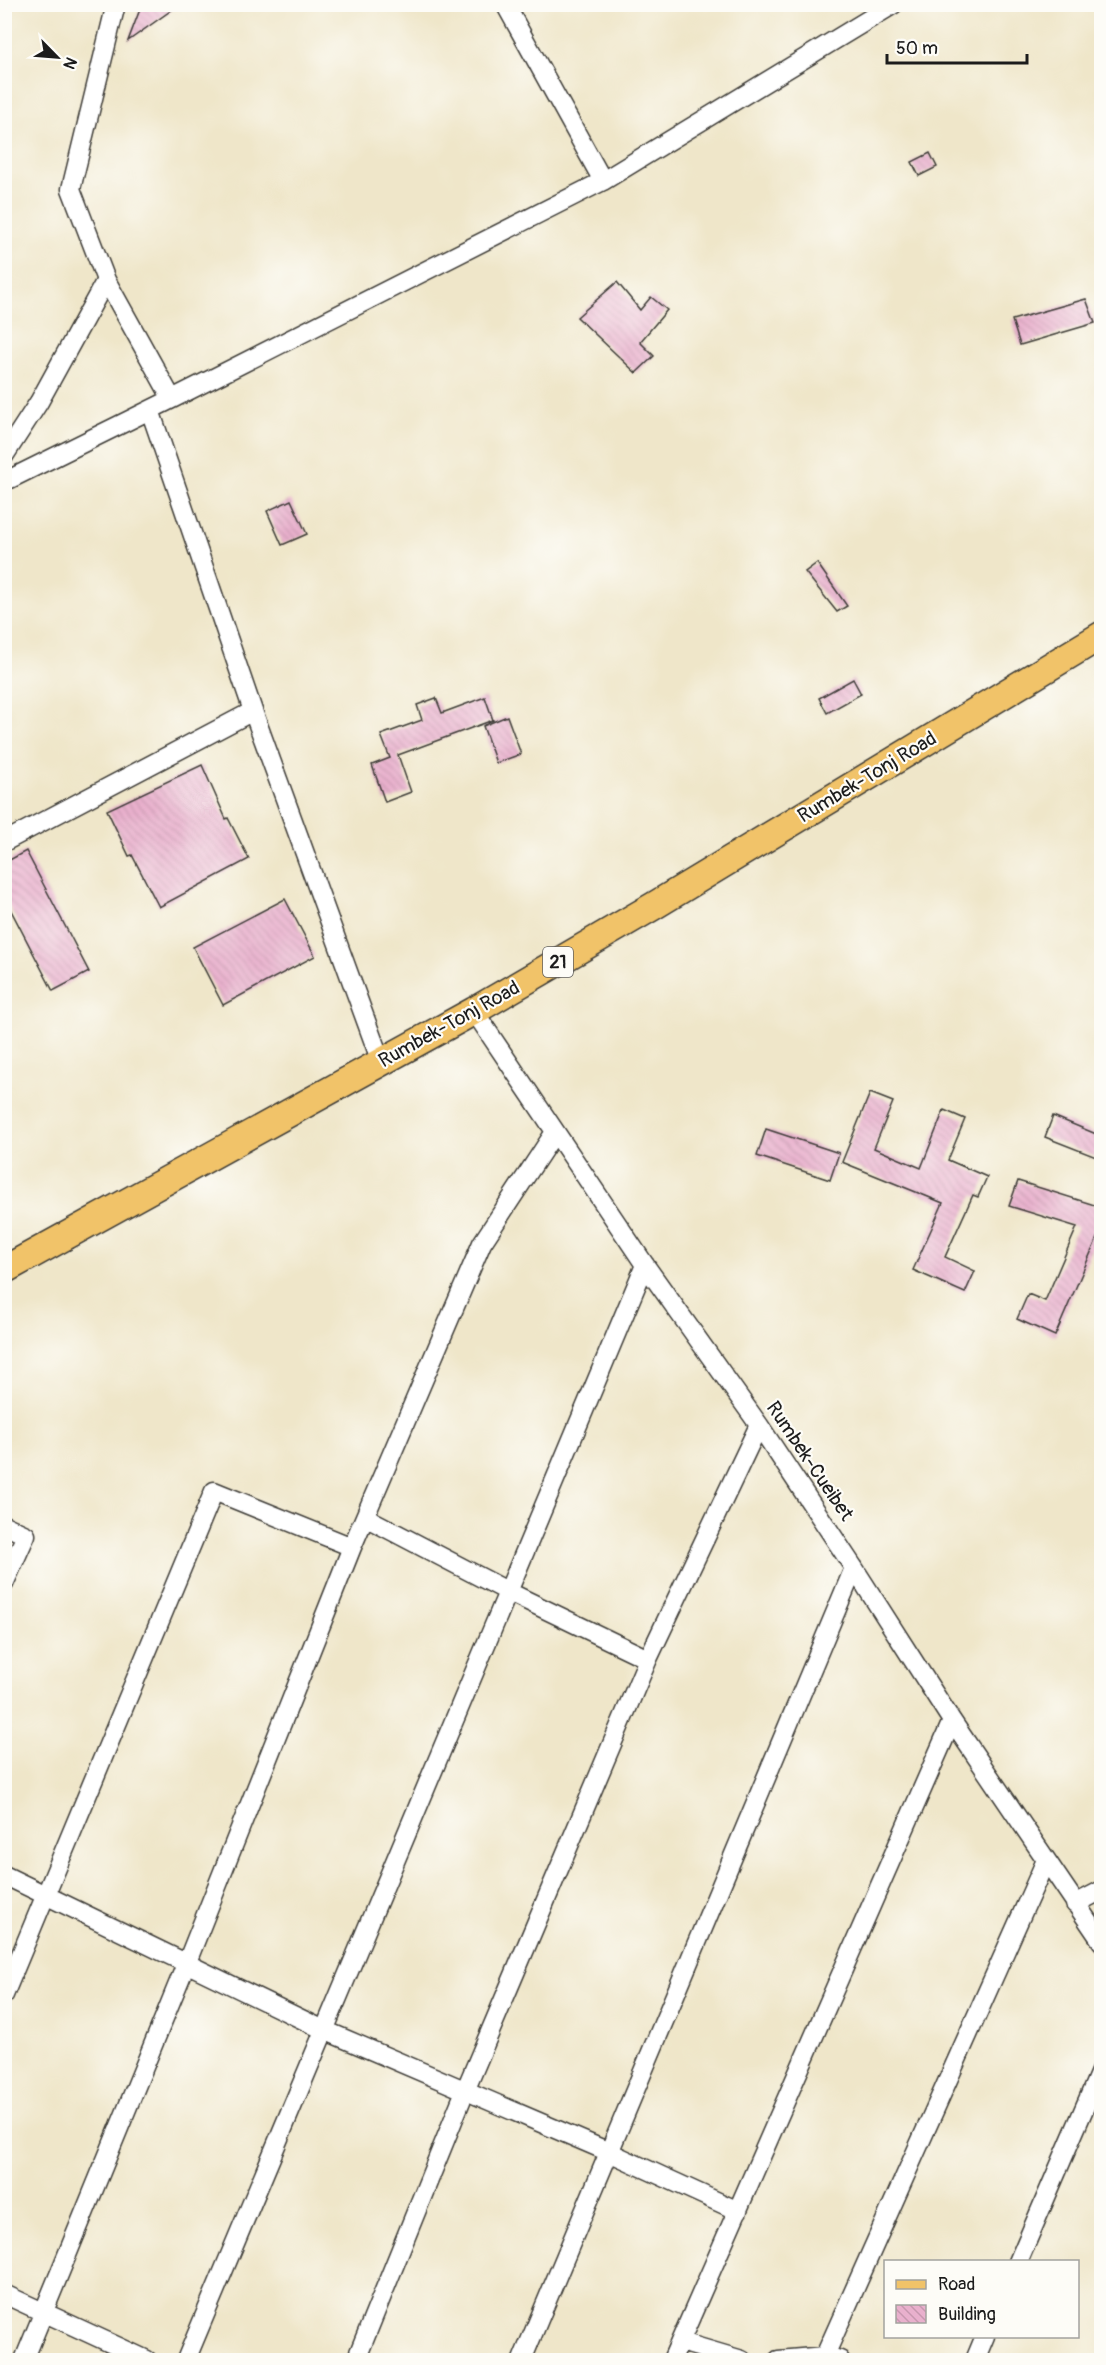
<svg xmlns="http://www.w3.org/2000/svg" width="1106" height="2365" font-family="Pangolin,sans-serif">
<defs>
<pattern id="building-back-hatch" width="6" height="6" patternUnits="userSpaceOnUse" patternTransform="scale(1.5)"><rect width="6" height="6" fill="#e9b0cd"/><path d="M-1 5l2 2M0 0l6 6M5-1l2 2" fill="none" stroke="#c797af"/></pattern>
</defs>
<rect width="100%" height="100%" fill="#fdfcf7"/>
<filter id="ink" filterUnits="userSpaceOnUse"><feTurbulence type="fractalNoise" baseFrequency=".0167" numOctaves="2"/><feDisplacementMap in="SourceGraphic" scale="12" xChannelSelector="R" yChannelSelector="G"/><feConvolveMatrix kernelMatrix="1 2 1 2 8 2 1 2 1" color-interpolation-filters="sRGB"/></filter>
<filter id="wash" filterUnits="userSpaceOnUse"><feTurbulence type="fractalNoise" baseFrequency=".008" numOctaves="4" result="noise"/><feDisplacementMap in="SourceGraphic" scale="24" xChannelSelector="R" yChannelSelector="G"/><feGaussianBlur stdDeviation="1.35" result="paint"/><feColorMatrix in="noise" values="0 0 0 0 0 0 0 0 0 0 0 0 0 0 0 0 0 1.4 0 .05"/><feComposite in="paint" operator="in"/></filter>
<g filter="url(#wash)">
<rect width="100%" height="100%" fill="#efe6c9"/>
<g id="blocks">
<path fill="url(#building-back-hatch)" d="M142,4H180L128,41Z
M930,153L937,167L919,176L912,162Z
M617,282L640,310L651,297L667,310L640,342L654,356L636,373L577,317Z
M1086,299L1095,323L1020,345L1012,320Z
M291,500L307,534L282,545L267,511Z
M817,563L847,606L837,612L805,572Z
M853,679L861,694L827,713L819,698Z
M485,697L493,720L398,755L411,792L385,802L372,765L390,758L381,735L422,720L417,705L436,698L442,713Z
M507,716L521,754L496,763L483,726Z
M202,765L226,819L228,818L249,859L159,907L132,855L129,856L107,810Z
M26,851L89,972L53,991L4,897V863Z
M285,899L315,956L223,1005L193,947Z
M870,1093L893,1102L874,1148L921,1168L944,1110L965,1119L948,1160L987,1177L978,1197L973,1195L945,1257L975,1271L965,1293L913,1270L943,1203L842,1162Z
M1053,1116L1101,1136V1159L1045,1137Z
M766,1129L839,1153L830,1180L757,1156Z
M1018,1181L1101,1207V1229L1055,1336L1017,1319L1028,1294L1045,1301L1077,1227L1009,1206Z"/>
</g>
</g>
<g filter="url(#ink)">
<use href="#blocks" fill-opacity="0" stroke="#3c3a36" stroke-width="1.5"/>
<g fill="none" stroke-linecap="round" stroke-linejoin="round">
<g stroke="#3c3a36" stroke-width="21">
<path id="street" d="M505,4L603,181
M106,280L172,399
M150,410L253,711L381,1062
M4,456L39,402L106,280L71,189L116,4
M4,479H10L172,399L603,181L894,4
M4,842L253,711
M474,1011L645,1265L759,1425L854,1568L952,1721L1102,1942
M365,1517L509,1592L648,1659
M4,1525L26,1535L4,1584
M4,1875L324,2030L609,2152L738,2211
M1075,1904L1102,1890
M4,1995L214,1491L352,1547
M1018,2262L1102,2067
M4,2294L147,2360
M681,2342L742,2360
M24,2360L187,1962L352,1547L482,1243L555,1132
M186,2360L645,1265
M356,2360L465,2091L648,1659L759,1425
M522,2360L854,1568
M672,2360L952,1721
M778,2360L825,2356L840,2360
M823,2360L1046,1860
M975,2360L985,2336"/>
</g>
<g stroke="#3c3a36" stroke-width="30">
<path id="primary" d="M4,1270L474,1011L652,907L1102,635"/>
</g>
<use href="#street" stroke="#fff" stroke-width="18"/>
<use href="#primary" stroke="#f1c369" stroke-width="27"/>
</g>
</g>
<g text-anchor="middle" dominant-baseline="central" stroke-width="4.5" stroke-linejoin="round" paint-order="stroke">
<rect fill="#fdfcf7" stroke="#605f5e" stroke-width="1.5" x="543" y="947" width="30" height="30" rx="4.5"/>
<g font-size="18" font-weight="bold" fill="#1c1c1c">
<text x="558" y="962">21</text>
</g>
<g font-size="20" fill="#1c1c1c" stroke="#fdfcf7">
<text transform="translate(867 777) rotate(-31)">Rumbek-Tonj Road</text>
<text transform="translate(449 1024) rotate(-29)">Rumbek-Tonj Road</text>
<text transform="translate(810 1461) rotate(56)">Rumbek-Cueibet</text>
</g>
</g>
<rect width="1106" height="2365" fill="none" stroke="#fdfcf7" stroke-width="24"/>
<rect x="884" y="2260" width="195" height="78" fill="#fdfcf7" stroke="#a3a29f" stroke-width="1.5"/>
<rect x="896" y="2280" width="30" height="9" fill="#f1c369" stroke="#a3a29f" stroke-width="1.5"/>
<text x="938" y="2290" font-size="18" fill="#1c1c1c">Road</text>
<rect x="896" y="2305" width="30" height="18" fill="url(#building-back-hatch)" stroke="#a3a29f" stroke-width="1.5"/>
<text x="938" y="2320" font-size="18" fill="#1c1c1c">Building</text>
<g transform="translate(57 57) rotate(115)" stroke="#fdfcf7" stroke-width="4.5" paint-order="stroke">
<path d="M0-4.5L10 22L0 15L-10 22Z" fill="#1c1c1c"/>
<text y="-9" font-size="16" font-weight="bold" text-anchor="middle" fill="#1c1c1c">N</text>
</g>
<path d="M887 54v9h140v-9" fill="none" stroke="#1c1c1c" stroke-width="3"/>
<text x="896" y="54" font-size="18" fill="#1c1c1c" stroke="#fdfcf7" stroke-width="4.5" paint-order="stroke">50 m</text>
</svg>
